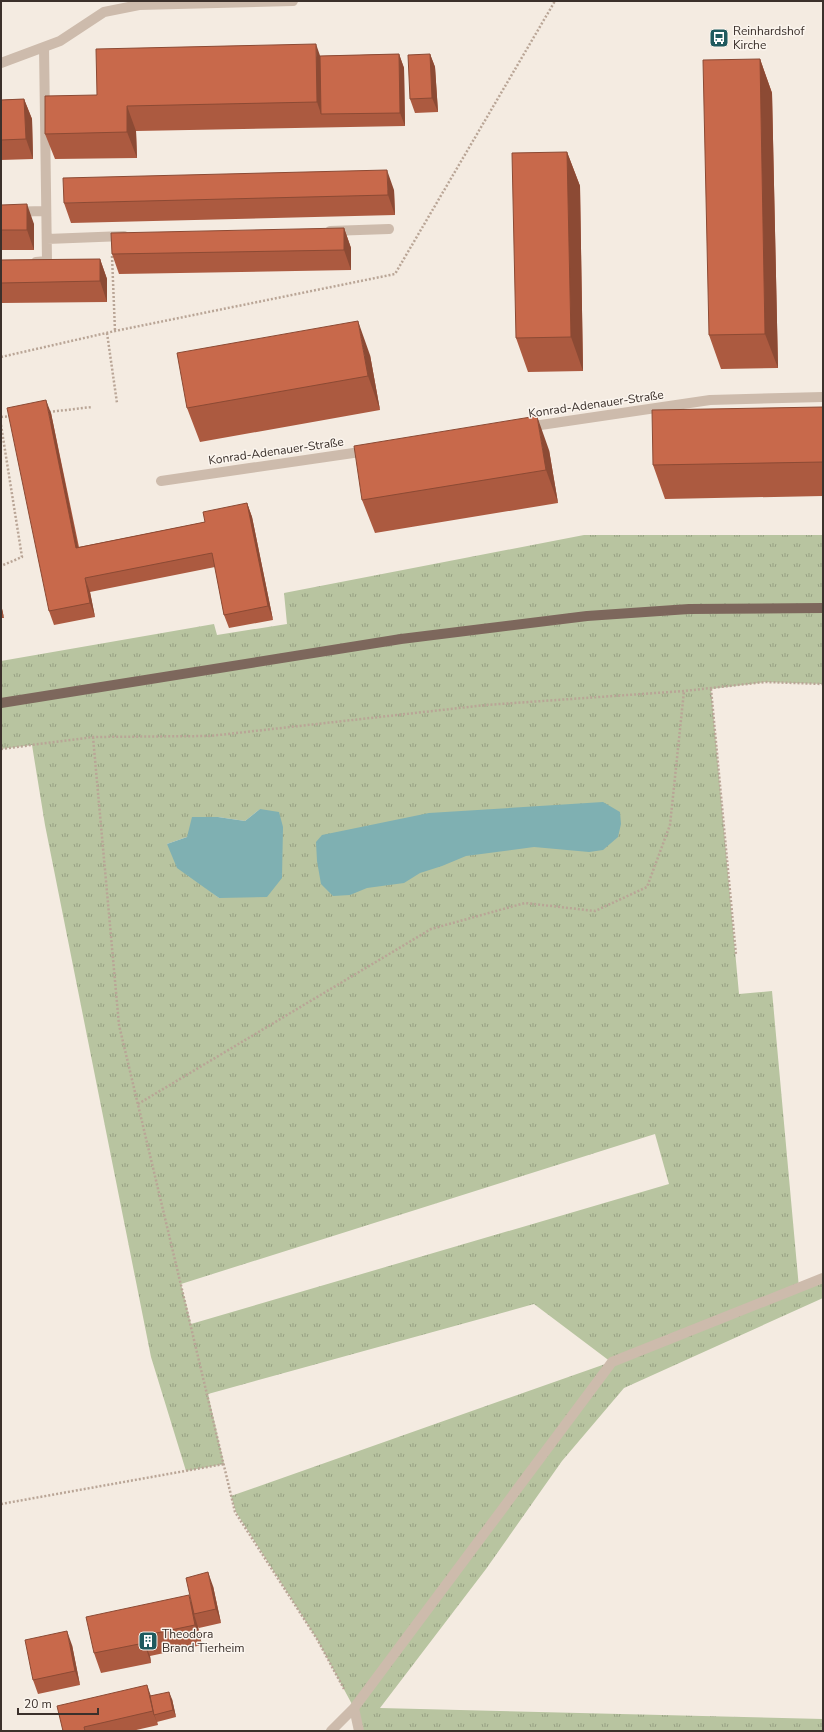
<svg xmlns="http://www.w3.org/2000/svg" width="824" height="1732" font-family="'Nunito Sans',sans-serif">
<defs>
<pattern id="grass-tufts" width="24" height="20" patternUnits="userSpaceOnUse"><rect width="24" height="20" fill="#b8c4a0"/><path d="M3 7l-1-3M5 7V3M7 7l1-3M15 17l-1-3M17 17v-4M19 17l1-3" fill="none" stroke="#97a083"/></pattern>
</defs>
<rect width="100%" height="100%" fill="#f4ebe1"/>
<path fill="url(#grass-tufts)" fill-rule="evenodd" d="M584,535H823V684L765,682L711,689L739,994L772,991L799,1288L823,1278V1298L624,1388L562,1461L486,1569L380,1708L823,1719V1731H359L354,1708L317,1639L236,1512L231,1496L611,1362L534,1304L208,1394L224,1464L186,1471L151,1357L45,825L32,745L1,749V661L214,624L217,635L287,624L284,593ZM260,809L219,898L201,884L167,844L187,837L218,817L245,821ZM655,1134L669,1184L191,1324L181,1284Z"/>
<path fill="#7fb0b2" d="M603,802L620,812L621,824L618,837L603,850L589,852L534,847L466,856L442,866L420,873L404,883L367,888L350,895L333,896L321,884L317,861L316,842L322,835L429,813Z
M260,809L279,812L283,827L282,878L267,897L219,898L177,868L167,844L187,837L192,817H218L245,821Z"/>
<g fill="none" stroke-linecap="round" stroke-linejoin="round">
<path stroke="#b9a596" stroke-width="2.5" stroke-dasharray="2 2" stroke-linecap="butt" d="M112,256L115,331
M107,333L117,403
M1,357L115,331L395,274L555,1
M49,412L92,407
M1,417L12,416
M1,425L22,557L1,566
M711,689L736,955
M93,737L119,1025L235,1512L317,1639L344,1689
M1,749L93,737L210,736L486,705L684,691L765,682L823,684
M138,1104L431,929L525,903L595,911L647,887L670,825L684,691
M1,1504L224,1464"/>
<path stroke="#cdbbac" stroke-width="10" d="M1,63L60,41L104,12L139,5L293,1
M1,212L46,211
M330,231L389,229
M47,239L124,236
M36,262L47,261L44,47
M527,427L710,400L823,397
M161,481L367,451
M331,1731L354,1708
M359,1731L354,1708L612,1362L823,1278"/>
<path stroke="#7d675c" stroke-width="10" d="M1,703L401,639L587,616L689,609L823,608"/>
</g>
<path fill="#ac5a40" d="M399,54L404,68L405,126L136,131L137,158L55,159L45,134L97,95L320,56Z
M430,54L435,67L438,112L415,113L410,99Z
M760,59L772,93L778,368L721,369L709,335Z
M24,99L32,119L33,159L1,160V100Z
M567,152L580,186L583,371L528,372L516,338Z
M394,190L395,215L71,223L64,203Z
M1,205L34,224V250H1Z
M344,228L351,248V270L119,274L112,254Z
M100,259L107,279V302L1,303V260Z
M370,355L380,410L200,442L187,408Z
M823,407V496L665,499L653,465Z
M51,413L79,547L205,522L247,503L252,517L273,620L229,628L224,615L215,567L90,592L95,617L54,625L49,611Z
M549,450L558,503L375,533L362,500Z
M1,604L4,618H1Z
M213,1586L221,1623L199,1628L198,1627L202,1645L150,1656L151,1663L101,1673L94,1653L191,1602Z
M72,1645L80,1685L38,1694L33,1680Z
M151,1696L172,1699L176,1717L157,1722V1721L158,1725L132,1731H63Z"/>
<path fill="#8c4a34" d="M316,44L325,70L321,114L317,102Z
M399,54L404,68L405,126L400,113Z
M430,54L435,67L438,112L432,98Z
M760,59L772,93L778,368L765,334Z
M24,99L32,119L33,159L26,139Z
M127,106L136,131L137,158L127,132Z
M567,152L580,186L583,371L571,337Z
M387,170L394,190L395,215L388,195Z
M27,204L34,224V250L27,230Z
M344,228L351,248V270L344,250Z
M100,259L107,279V302L100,281Z
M358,321L370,355L380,410L368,376Z
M46,400L51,413L81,562L76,548Z
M537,416L549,450L558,503L546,470Z
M247,503L252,517L273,620L268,606Z
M85,578L90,592L95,617L90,603Z
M1,604L4,618L1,609Z
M208,1572L213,1586L221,1623L216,1609Z
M189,1595L195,1614H194L198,1627L202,1645L195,1625Z
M67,1631L72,1645L80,1685L75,1671Z
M142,1636L150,1656L151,1663L144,1643Z
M147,1685L152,1699L154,1715L158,1725L153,1711Z
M169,1692L172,1699L176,1717L173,1710Z"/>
<path fill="#c8694b" stroke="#8c4a34" d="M316,44L317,102L127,106V132L45,134V96L97,95L96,49Z
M399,54L400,113L321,114L320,56Z
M430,54L432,98L410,99L408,55Z
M760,59L765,334L709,335L703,60Z
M24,99L26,139L1,140V100Z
M567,152L571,337L516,338L512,153Z
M387,170L388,195L64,203L63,178Z
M27,204V230H1V205Z
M344,228V250L112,254L111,233Z
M100,259V281L1,283V260Z
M358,321L368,376L187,408L177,353Z
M46,400L76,548L205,522L203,512L247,503L268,606L224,615L212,553L85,578L90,603L49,611L7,408Z
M823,407V462L653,465L652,410Z
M537,416L546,470L362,500L354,446Z
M208,1572L216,1609L194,1614L186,1578Z
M189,1595L195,1625L142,1636L144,1643L94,1653L86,1617Z
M67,1631L75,1671L33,1680L25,1640Z
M147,1685L153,1711L84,1727L85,1731H63L57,1706Z
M169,1692L173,1710L154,1715L150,1696Z"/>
<defs>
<g id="bus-square" transform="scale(1)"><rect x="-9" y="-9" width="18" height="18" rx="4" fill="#1f5a5e" stroke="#fbf5ee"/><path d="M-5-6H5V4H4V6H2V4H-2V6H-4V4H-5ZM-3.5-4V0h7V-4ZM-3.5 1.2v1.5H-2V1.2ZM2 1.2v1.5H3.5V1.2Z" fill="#fff"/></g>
<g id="building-square" transform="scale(1)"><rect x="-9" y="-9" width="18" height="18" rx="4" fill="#1f5a5e" stroke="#fbf5ee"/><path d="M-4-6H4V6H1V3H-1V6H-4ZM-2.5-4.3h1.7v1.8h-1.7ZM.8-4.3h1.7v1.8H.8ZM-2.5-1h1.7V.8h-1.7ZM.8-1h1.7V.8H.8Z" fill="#fff"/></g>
</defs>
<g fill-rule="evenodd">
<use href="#bus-square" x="719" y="38"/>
<use href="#building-square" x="148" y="1641"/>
</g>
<g text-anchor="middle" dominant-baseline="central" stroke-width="3" stroke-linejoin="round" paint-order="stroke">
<g font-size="12" fill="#3b302b" stroke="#fbf5ee" text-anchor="start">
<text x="733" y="31">Reinhardshof<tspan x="733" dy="14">Kirche</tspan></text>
<text x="162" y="1634">Theodora<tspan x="162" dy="14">Brand Tierheim</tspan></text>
</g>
<g font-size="12" fill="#3b302b" stroke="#fbf5ee">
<text transform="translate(596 404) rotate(-8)">Konrad-Adenauer-Straße</text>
<text transform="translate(276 451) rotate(-8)">Konrad-Adenauer-Straße</text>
</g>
</g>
<rect width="824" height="1732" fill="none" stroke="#3b302b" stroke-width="4"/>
<path d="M18 1708v6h80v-6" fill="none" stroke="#3b302b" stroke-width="2"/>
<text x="24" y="1708" font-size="12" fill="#3b302b" stroke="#fbf5ee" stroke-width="3" paint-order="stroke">20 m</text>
</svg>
